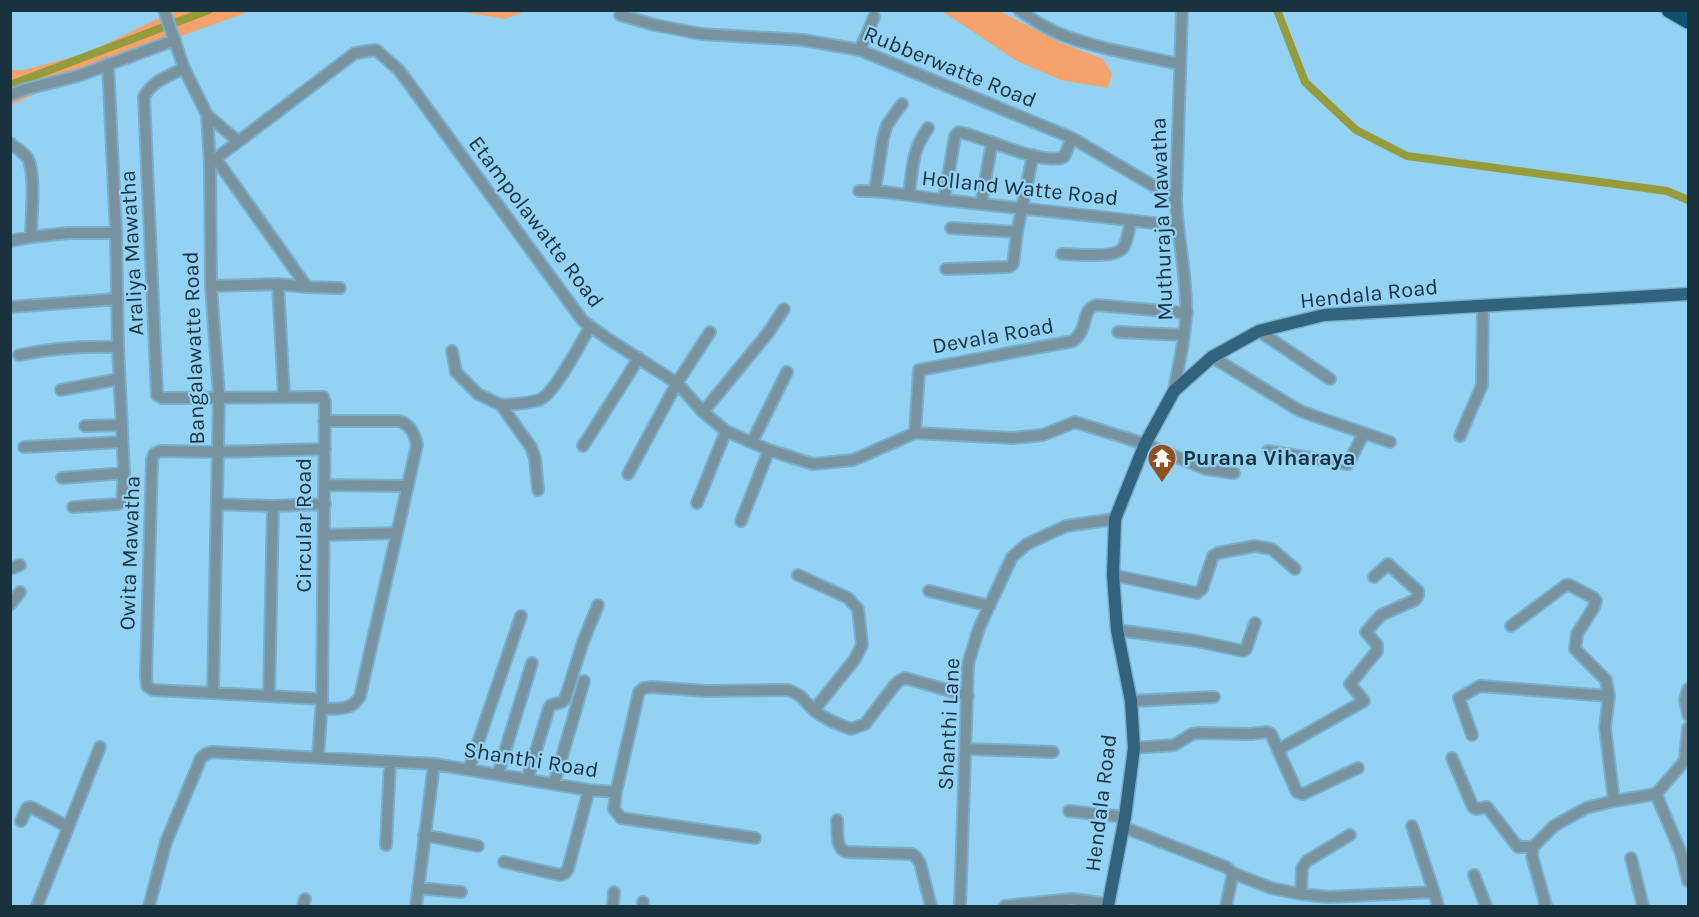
<svg xmlns="http://www.w3.org/2000/svg" width="1699" height="917" font-family="Karla,sans-serif">
<rect width="100%" height="100%" fill="#94d2f4"/>
<path fill="#f5a26c" d="M173,11H251L92,68L11,105L10,70H24L88,53Z
M458,11L526,10V11L505,19Z
M937,11H999L1059,42L1103,59L1112,74L1108,88L1061,80L1017,61L945,13Z"/>
<g fill="none" stroke-linecap="round" stroke-linejoin="round">
<path stroke="#969c3b" stroke-width="8" d="M1277,10L1305,82L1356,130L1407,156L1667,191L1688,200
M10,85L209,10"/>
<g stroke="#79afcc" stroke-width="14">
<path id="minor" d="M164,10L184,68L207,115L210,163L211,286L219,397L213,693
M1019,10C1032,19 1045,28 1060,34C1097,49 1140,55 1179,64
M620,15L655,25L701,34L803,40L860,50L1072,138L1176,199
M860,50L874,17
M184,68C169,76 152,81 144,97L157,395L162,398L323,397L325,402L322,699L318,757
M10,95L26,89L78,76L175,40
M207,115L238,141
M10,143C16,148 25,153 28,159C36,175 31,218 31,237
M210,163L355,53L376,50L399,70L583,321L611,341L677,383L703,412L726,431L769,450L813,464L853,460L915,433L1012,438L1043,435L1075,422L1145,444L1206,469L1234,473
M875,190L883,138L887,125L902,104
M859,191C888,190 916,197 945,200C1023,209 1100,216 1177,226
M909,195C913,167 911,152 928,128
M944,200L955,136L959,132C984,137 1042,166 1064,157L1072,138
M981,204L992,142
M951,228L1017,232
M10,241L31,237L68,233H116
M1062,254C1076,254 1115,259 1123,248C1128,240 1129,228 1131,220
M946,269L1009,267L1013,264L1017,232L1033,155
M278,284L284,397
M211,286L278,284L307,287L216,159
M307,287L340,288
M10,307L117,299
M1259,331L1330,379
M1118,332L1184,335
M452,351L456,372L478,394L501,405L531,447L535,458L538,490
M19,355C52,348 84,346 118,347
M1212,357L1300,411L1390,442
M61,390L119,379
M1174,391C1178,365 1186,338 1186,312C1187,274 1177,237 1176,199L1182,10
M501,405C513,404 528,404 539,400C554,395 581,342 590,327
M703,412L768,333L784,309
M85,426L121,425
M915,433L919,370L1073,341C1090,328 1080,309 1097,305L1187,313
M1460,436L1482,385L1483,305
M752,442L787,372
M583,446L639,358
M24,447L122,442
M325,449L217,452L160,451L154,454L152,460L146,676L147,686L153,690L269,696L273,506L325,504
M1268,451L1348,464L1364,433
M628,474L677,383L710,332
M62,478L124,473
M325,485L408,486
M697,503L726,431
M217,504L273,506
M73,507L118,504L122,502L124,473L118,347L116,233L108,64
M741,521L769,450
M324,535L397,533
M10,569L20,565
M798,575L848,598L858,609L862,645L855,659L814,710
M1113,575L1197,593L1202,589L1213,556L1218,553L1255,546L1272,549L1295,569
M929,591L990,606
M10,605L20,592
M1511,626L1566,585H1569L1594,598L1596,601L1594,607L1577,634L1575,649L1606,680L1609,696L1605,727L1614,801
M1117,630L1197,641L1243,651L1246,649L1255,623
M1688,689L1685,700L1688,715
M269,696L322,699
M1131,701L1214,697
M321,709C338,708 351,712 360,696L417,445C415,435 410,424 399,421H324
M1472,735L1459,698L1480,686L1609,696
M1134,748L1174,745L1192,734L1199,733L1250,734L1267,732L1271,734L1278,750L1364,701L1350,684L1377,651V645L1366,632L1381,615L1415,600L1418,596V591L1388,564L1374,577
M966,749L1053,752
M1278,750L1297,792L1303,794L1358,768
M1452,758L1473,807L1476,809L1487,807L1518,847H1533
M1685,759L1688,728
M469,769L521,616
M498,774L532,663
M527,780L549,708L551,705L562,702L565,699L583,642L598,605
M554,784L584,681
M616,792L614,809L621,818L755,838
M1656,794L1681,853L1688,881
M1069,811L1125,817
M837,820C838,831 835,848 846,852L912,854L916,857L920,863L931,906
M21,821L27,808L31,807L68,827
M1412,826L1434,892
M1123,827L1226,867L1233,873L1271,888L1301,894L1328,897L1434,892L1438,906
M424,835L478,846
M386,845L390,762
M1631,858L1643,906
M504,862L560,875L565,873L568,869L589,790
M1474,875L1486,906
M418,888L461,892
M1301,894L1302,868L1307,861L1350,835
M37,906L100,747
M149,906L166,842L201,758L206,754L212,752L434,764L589,790L616,792L639,692L644,688L652,687L706,691L788,690C805,696 803,701 815,711C826,720 838,724 851,729L865,724L894,686L899,681L905,678L968,696
M303,906L305,899
M416,906L434,764
M613,906L614,892
M643,906V902
M960,906L968,664L979,628L1012,557L1027,544L1066,526L1115,519
M1005,906L1072,899L1108,904
M1226,906L1233,873
M1546,906L1532,856L1533,847L1554,826L1586,808L1614,801L1656,794L1688,757"/>
</g>
<g stroke="#79afcc" stroke-width="15">
<path id="major" d="M1108,906L1125,817L1134,748L1131,701L1117,630L1113,575L1115,519L1145,444L1174,391L1212,357L1259,331L1324,315L1688,294"/>
</g>
<g stroke="#79afcc" stroke-width="18">
<path id="highway" d="M1669,10L1688,21"/>
</g>
<use href="#minor" stroke="#7892a0" stroke-width="10"/>
<use href="#major" stroke="#32637c" stroke-width="12"/>
<use href="#highway" stroke="#0f526f" stroke-width="15"/>
</g>
<defs>
<g id="temple-pin" transform="scale(1.5)"><path d="M0 17L-7.5 6A9.5 9.5 0 1 1 7.5 6Z" fill="#935020" stroke="#94d2f4"/><path d="M0-6L5-2H3V0L6.5 2.5H4V6H1.5V3h-3V6H-4V2.5H-6.5L-3 0V-2H-5Z" fill="#fff"/></g>
</defs>
<g fill-rule="evenodd">
<use href="#temple-pin" x="1162" y="458"/>
</g>
<g text-anchor="middle" dominant-baseline="central" stroke-width="4.5" stroke-linejoin="round" paint-order="stroke">
<g font-size="22" fill="#18323f" stroke="#94d2f4">
<text transform="translate(950 67) rotate(22)">Rubberwatte Road</text>
<text transform="translate(1020 188) rotate(6)">Holland Watte Road</text>
<text transform="translate(1162 219) rotate(-92)">Muthuraja Mawatha</text>
<text transform="translate(536 222) rotate(53)">Etampolawatte Road</text>
<text transform="translate(132 253) rotate(-93)">Araliya Mawatha</text>
<text transform="translate(1369 294) rotate(-6)">Hendala Road</text>
<text transform="translate(993 336) rotate(-10)">Devala Road</text>
<text transform="translate(194 348) rotate(-92)">Bangalawatte Road</text>
<text transform="translate(304 525) rotate(-90)">Circular Road</text>
<text transform="translate(130 553) rotate(-88)">Owita Mawatha</text>
<text transform="translate(949 724) rotate(-87)">Shanthi Lane</text>
<text transform="translate(531 760) rotate(9)">Shanthi Road</text>
<text transform="translate(1101 803) rotate(-83)">Hendala Road</text>
</g>
<g font-size="22" font-weight="bold" fill="#18323f" stroke="#94d2f4" text-anchor="start">
<text x="1183" y="458">Purana Viharaya</text>
</g>
</g>
<rect width="1699" height="917" fill="none" stroke="#18323f" stroke-width="24"/>
</svg>
